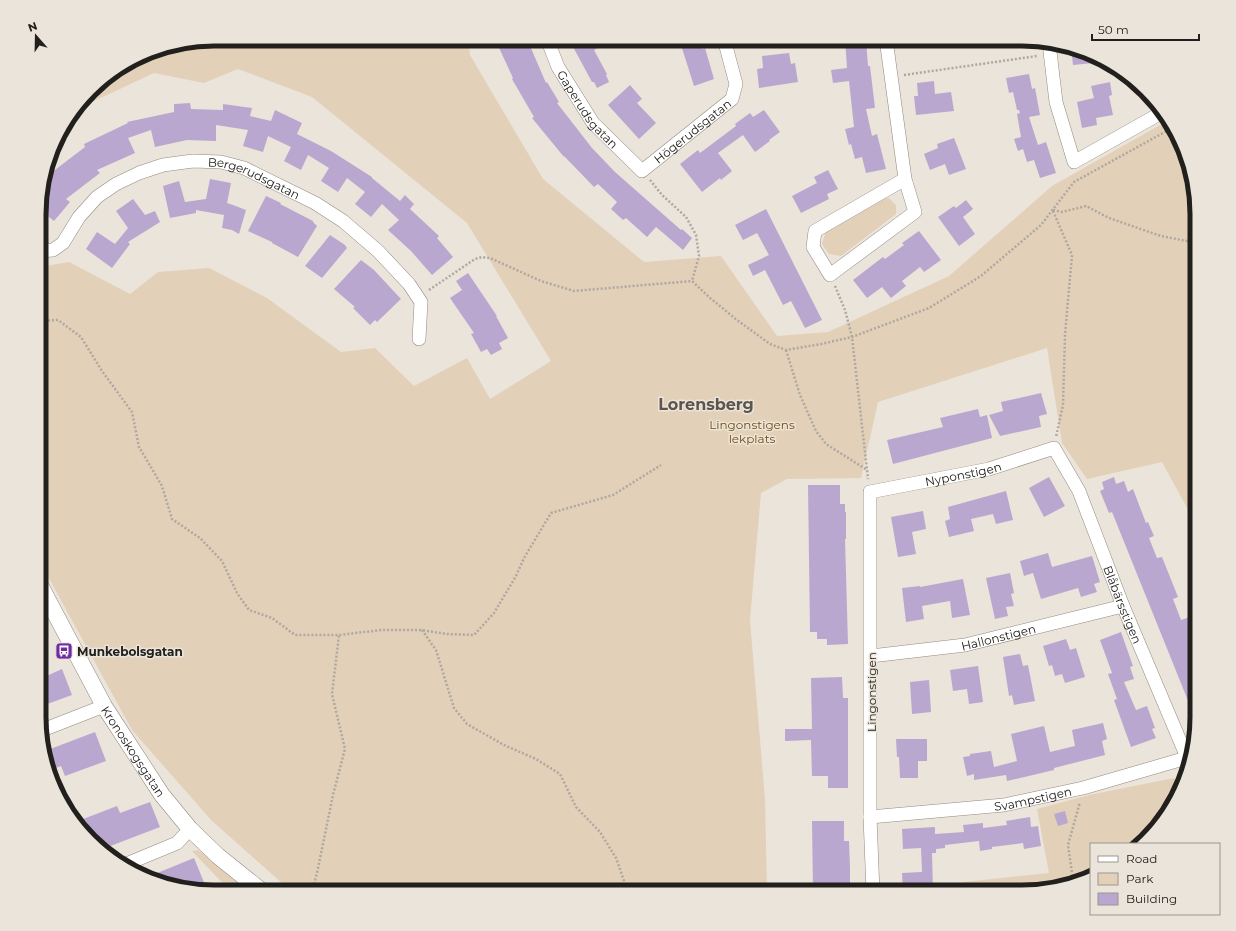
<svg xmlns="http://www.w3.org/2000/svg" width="1236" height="931" font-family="Montserrat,sans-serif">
<rect width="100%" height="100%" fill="#ebe4da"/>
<path fill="#e3d0b9" d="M214,39H468L470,55L543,179L644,262L721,256L777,336L828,332L949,276L1052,186L1167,121L1179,137L1197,214V526L1162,462L1087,479L1062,443L1047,348L878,402L861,478L787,479L761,493L750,620L765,799L767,892H292L212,821L132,730L40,562V267L69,262L130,294L158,272L209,268L267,298L341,352L375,348L414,386L467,358L490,399L551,361L467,223L312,97L238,69L204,83L154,73L77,109L99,82L157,48Z
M889,198L896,205V214L841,256L829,254L822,244L826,231L878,199Z
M1174,778L1180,790L1154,832L1138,844H1091V876L1022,892H963V882L1049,873L1037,809L1089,795Z
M198,850L254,892H231L192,851Z"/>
<path fill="#baa7d0" d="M495,39H527L546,83L547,82L559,102L557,103L592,148L615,172L681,230L682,229L692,238L683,250L656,227L647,237L626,218L623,220L611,209L617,202L598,184L594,187L564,156V157L532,118L534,117L512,79L513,78Z
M583,39H614L594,50L607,74L606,75L609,82L597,88L594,82H592L572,45Z
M699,39L702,49L705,48L714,79L694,86L681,45Z
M845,39H866L868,66H870L875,108L866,109L872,136L877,134L886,169L866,173L862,157L855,159L851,144L849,145L845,129L854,127L849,81L833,83L831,70L847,68Z
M1071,48L1089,52L1104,62L1073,65Z
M789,53L791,64L795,63L798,82L759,88L757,69L763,68L762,56Z
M1029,74L1032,89L1035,88L1040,115L1029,117L1038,145L1046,142L1056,173L1040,178L1034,160L1027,162L1023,149L1018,151L1014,139L1021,137L1017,114L1020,113L1019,110H1017L1013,92L1009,93L1006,78Z
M934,81L935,94L951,92L954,111L916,115L914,96H918L917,83Z
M1110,82L1112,95L1109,96L1113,115L1096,118L1097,125L1082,128L1077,102L1094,98L1091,86Z
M630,85L642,99L637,103L656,123L639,139L608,105Z
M190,103L191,109L223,110V104L252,108L250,116L271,121L275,110L302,123L297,134L331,151L372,177V178L400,201L405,195L414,204L410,209L439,236L437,238L453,257L432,275L411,251L388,230L399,220L382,204L371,217L355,204L365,192L347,178L338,192L321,181L329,168L308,155L301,170L284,161L291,147L268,136L263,152L243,146L248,130L216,125V141L187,140L155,147L151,130L128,138L135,153L97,170L100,173L66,199L70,202L54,221L45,214L48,210L40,204L41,191L42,187L49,179L47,176L85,147L84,144L128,123L127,122L174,112V104Z
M764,110L780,132L769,140L770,141L755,152L743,135L718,153L732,171L721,180L720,178L702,192L680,164L698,150L700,153L736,126L735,124L750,113L753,117Z
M954,138L966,169L949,175L945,164L930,170L924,154L938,148L937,144Z
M828,170L838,189L827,194L829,199L801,213L792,196L817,183L814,177Z
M210,179L231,183L227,203L233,205L246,210L239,234L232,230L222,228L224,215L196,210V213L170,218L163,186L179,181L185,202L206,199Z
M266,196L281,203L280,204L313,221V222L317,226L298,257L272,243V242L248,231Z
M133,199L145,215L155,211L160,222L128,242L130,244L112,268L86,249L97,232L115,244L128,228L116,211Z
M966,200L973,209L963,217L975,234L959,246L938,217L954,206L956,208Z
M766,209L822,320L805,328L791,301L783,305L765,270L753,276L748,265L769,255L757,233L743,240L735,225Z
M919,231L941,260L924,272L920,267L902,281L906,286L891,298L882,287L867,298L853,280L883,257L885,259L904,245L902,243Z
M330,235L345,245L347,248L322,278L305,266Z
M361,260L374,270L401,299L377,322L375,320L370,325L353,308L355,307L334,289Z
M468,273L497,316H496L508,338L499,343L502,349L491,355L487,349L481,352L471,334L474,333L450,298L462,290L456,281Z
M1041,393L1047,414L1039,416L1041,427L1000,436L989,415L1003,411L1001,402Z
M978,409L980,417L987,415L992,438L893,464L887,440L943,427L940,418Z
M1049,477L1065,506L1044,517L1029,488Z
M1114,477L1116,484L1124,481L1128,492L1133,489L1146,523L1148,522L1154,536L1149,538L1157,558L1162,557L1178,597L1173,599L1181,620L1193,616L1197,626L1190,628L1197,645V723L1112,512L1109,513L1100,491L1104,489L1102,482Z
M808,485H840V504H845V512H846V539H845L848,644L827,645V639H817V632H810Z
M1006,491L1013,520L996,524L993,514L971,519L974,531L949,537L945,521L950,519L948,507Z
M923,511L926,529L912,532L916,554L898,557L891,517Z
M1048,553L1052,567L1092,556L1100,582L1094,584L1097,592L1081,597L1078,588L1041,599L1033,573L1024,576L1020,561Z
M1010,573L1014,593L1011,594L1014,606L1006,607L1008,616L995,619L986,578Z
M963,579L970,615L952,618L950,601L922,606L924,619L906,622L902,588L920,586V587Z
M1121,632L1133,666L1130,667L1134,679L1124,682L1136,710L1147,706L1155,728L1152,729L1156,738L1131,747L1114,700L1117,699L1108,674L1112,673L1100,640Z
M1066,639L1070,650L1076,648L1085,677L1065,683L1062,674L1055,676L1052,665L1049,666L1043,646Z
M1020,654L1023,666L1028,665L1035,701L1014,705L1012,695L1009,696L1003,657Z
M978,666L983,702L969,704L967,689L953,691L950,670Z
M62,669L72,695L39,707L40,679Z
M842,677L843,698H848V788H828V776H812L811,740L785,741V729H812L811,678Z
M929,680L931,712L912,714L910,682Z
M1103,723L1107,739L1102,741L1105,755L1054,768V770L1007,781L1006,775L974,780V774L967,776L963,757L970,756V754L991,751L994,767L1017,761L1011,734L1044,726L1050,752L1075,746L1072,730Z
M95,732L106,761L65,776L61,766L50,770L45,751Z
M896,739H927V761H918V778H900L899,757H897Z
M150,802L160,827L100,850L78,821L117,806L120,813Z
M1065,811L1068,823L1058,826L1054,814Z
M1030,817L1031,827L1038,826L1041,846L1024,849L1023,843L992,847V849L980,851L979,841L945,845V848L936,849V853H932L933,892H903L902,873L922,872L921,848L903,849L902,829L935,827V834L964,832L963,825L983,823V828L1007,825L1006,821Z
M812,821H844V841H849L850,868V883L845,884V892L813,891Z
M194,858L208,892H203L145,878Z"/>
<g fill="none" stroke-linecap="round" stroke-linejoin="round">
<g stroke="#918a81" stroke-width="14">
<g id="minor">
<path id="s1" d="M547,39L558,67L593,123L642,171L732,99L736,84L724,39"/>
<path d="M886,39L905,179L915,212L830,275L813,247L815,231L905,179"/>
<path d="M1049,43L1056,102L1074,162L1161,113"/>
<path id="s2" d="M40,251L53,250L63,243L79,217L97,197L116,184L139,173L163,165L193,161L221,162L244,168L315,203L343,221L378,251L409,284L421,302L419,339"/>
<path id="s3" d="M871,656L965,645L1123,606"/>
<path d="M40,731L104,706"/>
<path id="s4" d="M870,817L1004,805L1083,788L1190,757"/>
<path d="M124,865L177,843L190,829"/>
<path id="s5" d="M873,892L870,817V492L989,469L1054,448L1079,491L1123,606L1189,762"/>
</g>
</g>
<g stroke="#918a81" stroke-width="17">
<g id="tertiary">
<path id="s6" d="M40,585L104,706L162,795L190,829L218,856L263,892"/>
</g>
</g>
<path stroke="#ada8a0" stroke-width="2.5" stroke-dasharray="2 2" stroke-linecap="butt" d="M904,75L1037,56
M650,180L662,195L686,217L696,235L699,256L692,281
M1053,210L1062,212L1086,206L1109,218L1161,236L1197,243
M1053,211L1072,255L1065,335L1063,405L1056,437
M835,286L845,310L852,337L868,479
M429,290L475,259L482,257L490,258L541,281L574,291L692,281L710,298L737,320L770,344L786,350L821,344L852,337L929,308L981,276L1041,225L1074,182L1172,128
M40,321L58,320L81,337L102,371L132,412L139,447L162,486L172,519L200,538L222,561L237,593L249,610L272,618L295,635H339L381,630H421L447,634L474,635L494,613L516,576L524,558L551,513L613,495L661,465
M786,350L800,395L816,431L826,444L867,470
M422,630L436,650L454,708L467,724L504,745L536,759L560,774L576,807L600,832L616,858L628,892
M1073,880L1068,845L1080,802
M312,892L317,873L333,795L345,749L332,694L339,635"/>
<use href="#minor" stroke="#fff" stroke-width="13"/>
<use href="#tertiary" stroke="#fff" stroke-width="16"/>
</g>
<defs>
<g id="bus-square" transform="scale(0.9)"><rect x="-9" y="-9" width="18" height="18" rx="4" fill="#6f2da2" stroke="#ebe4da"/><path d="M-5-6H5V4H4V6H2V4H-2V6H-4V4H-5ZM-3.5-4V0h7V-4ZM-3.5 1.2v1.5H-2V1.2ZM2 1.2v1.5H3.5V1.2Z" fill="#fff"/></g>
</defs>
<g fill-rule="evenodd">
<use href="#bus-square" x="64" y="651"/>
</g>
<g text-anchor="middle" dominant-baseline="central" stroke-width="3" stroke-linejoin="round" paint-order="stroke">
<g font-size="12" fill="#22201c" stroke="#ebe4da">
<text stroke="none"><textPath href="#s1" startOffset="82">Gaperudsgatan</textPath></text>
<text stroke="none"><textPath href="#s1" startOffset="229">Högerudsgatan</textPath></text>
<text stroke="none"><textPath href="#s2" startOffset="251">Bergerudsgatan</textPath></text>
<text stroke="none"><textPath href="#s5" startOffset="495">Nyponstigen</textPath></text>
<text stroke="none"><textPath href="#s5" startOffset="761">Blåbärsstigen</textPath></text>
<text stroke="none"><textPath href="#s3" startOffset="129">Hallonstigen</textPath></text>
<text transform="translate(871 692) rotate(-90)">Lingonstigen</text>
<text stroke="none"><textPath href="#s6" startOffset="191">Kronoskogsgatan</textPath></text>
<text stroke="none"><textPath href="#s4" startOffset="164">Svampstigen</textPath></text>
</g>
<g font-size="12" fill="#744d09" stroke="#ebe4da">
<text x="752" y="424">Lingonstigens<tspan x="752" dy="14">lekplats</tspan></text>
</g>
<g font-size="12" font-weight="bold" fill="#22201c" stroke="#ebe4da" text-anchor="start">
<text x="77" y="651">Munkebolsgatan</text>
</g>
<g font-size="16" font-weight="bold" fill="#5c554d" stroke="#ebe4da">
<text x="706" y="404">Lorensberg</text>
</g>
</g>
<path d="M0 0H1236V931H0ZM214 46H1022A168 168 0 0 1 1190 214V717A168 168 0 0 1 1022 885H214A168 168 0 0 1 46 717V214A168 168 0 0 1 214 46Z" fill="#ebe4da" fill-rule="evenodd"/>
<path fill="none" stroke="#22201c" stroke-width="5" d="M214 46H1022A168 168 0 0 1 1190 214V717A168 168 0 0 1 1022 885H214A168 168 0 0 1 46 717V214A168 168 0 0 1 214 46Z"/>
<rect x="1090" y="843" width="130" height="72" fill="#ebe4da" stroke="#9b968e"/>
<rect x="1098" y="856" width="20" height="6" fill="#ffffff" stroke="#9b968e"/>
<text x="1126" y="863" font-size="12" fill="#22201c">Road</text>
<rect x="1098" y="873" width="20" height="12" fill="#e3d0b9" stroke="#9b968e"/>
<text x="1126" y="883" font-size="12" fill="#22201c">Park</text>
<rect x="1098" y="893" width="20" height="12" fill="#baa7d0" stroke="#9b968e"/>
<text x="1126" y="903" font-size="12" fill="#22201c">Building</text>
<g transform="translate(36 36) rotate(340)" stroke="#ebe4da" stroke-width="3" paint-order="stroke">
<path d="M0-3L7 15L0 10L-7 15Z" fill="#22201c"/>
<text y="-6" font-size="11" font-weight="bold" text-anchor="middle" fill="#22201c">N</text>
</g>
<path d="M1092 34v6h107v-6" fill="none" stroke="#22201c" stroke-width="2"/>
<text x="1098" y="34" font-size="12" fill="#22201c" stroke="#ebe4da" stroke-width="3" paint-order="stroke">50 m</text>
</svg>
